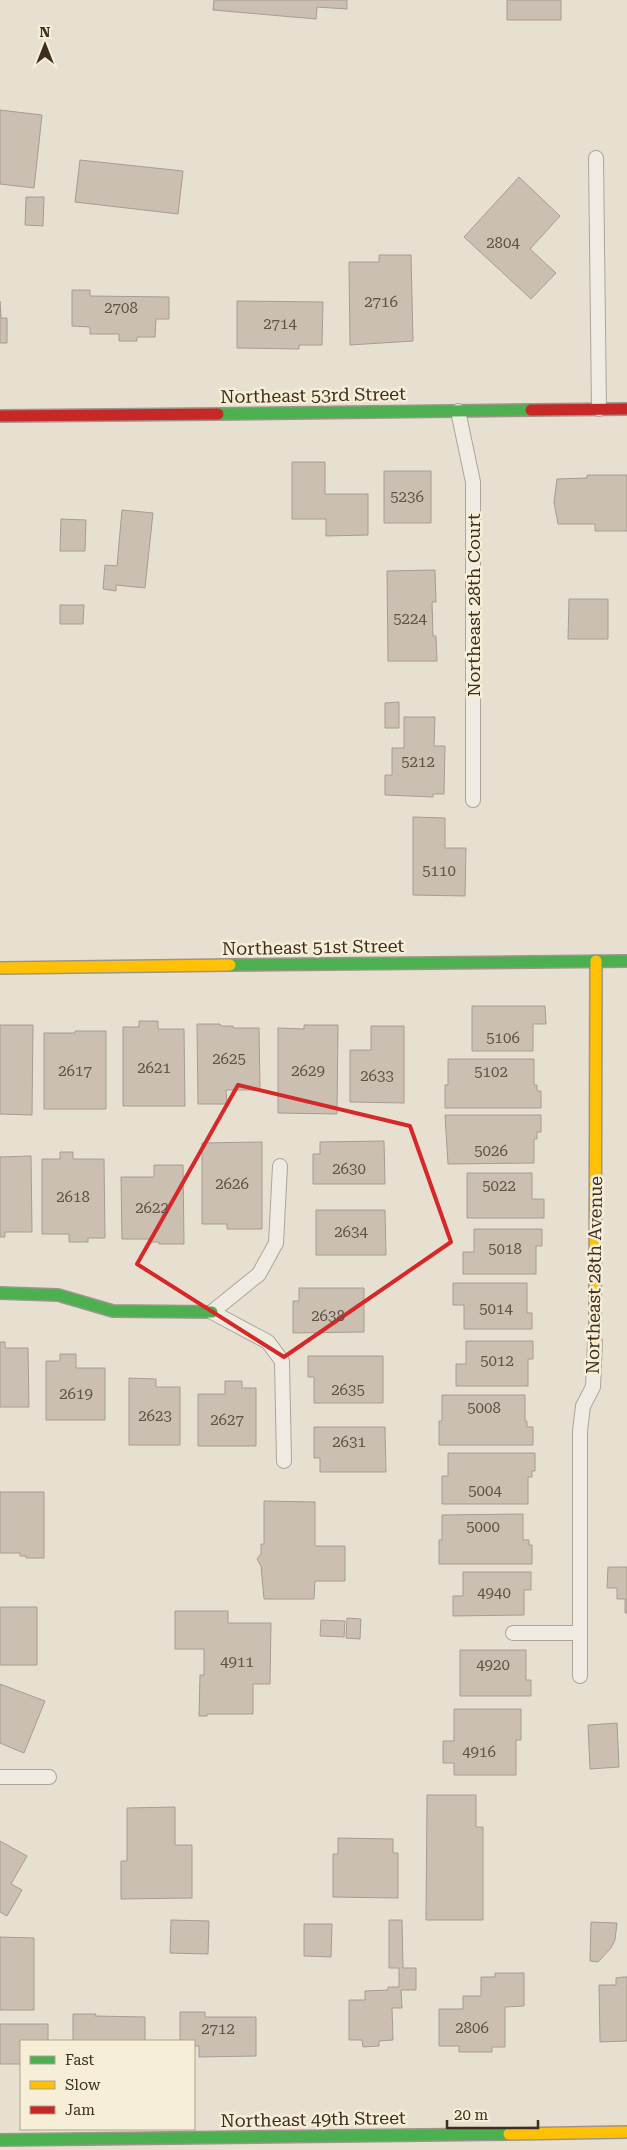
<svg xmlns="http://www.w3.org/2000/svg" width="627" height="2150" font-family="'Roboto Serif',serif">
<rect width="100%" height="100%" fill="#e7e0d1"/>
<path fill="#cbbfb2" stroke="#a89c90" d="M214,0H347V9L317,7L316,19L213,10Z
M507,0H561V20H507Z
M0,110L42,115L34,188L0,184Z
M80,160L183,171L178,214L75,202Z
M519,177L560,216L530,249L556,273L531,299L464,237Z
M26,197H44L43,226L25,225Z
M379,255H411L413,341L350,345L349,262H379Z
M72,290H90V296L169,297V319H156L155,337H137V341H119V334H90V327L72,326Z
M0,301L1,318H7V343H0Z
M237,301L323,302L322,345H299V349L237,348Z
M292,462H325V494H368V535L326,536V519H292Z
M384,471H431V523H384Z
M587,475H627V531H595V524H558L554,502L557,479L587,478Z
M122,510L153,513L145,588L116,585V591L103,589L105,565L117,566Z
M61,519L86,520L85,551H60Z
M435,570L436,602H432L433,636H436L437,661H388L387,571Z
M569,599H608V639H568Z
M60,605H84L83,624H60Z
M399,702V728H385V703Z
M404,717H435L434,746H445L444,794H433V797L385,795V775H392V748H404Z
M413,817L445,818V848H466L465,896L413,895Z
M472,1006H545L546,1024H533V1051H472Z
M139,1021H158V1029H184L185,1106H123V1027H139Z
M197,1024H220L221,1026H233V1028H259L260,1090H226L227,1104H198Z
M0,1025H33L32,1115L0,1114Z
M304,1025H338L337,1114L278,1113V1028L304,1029Z
M371,1026H404V1103L350,1102V1050H371Z
M75,1031H106V1109H44V1033H75Z
M448,1059H534V1085H537V1091H541V1108H445V1085H448Z
M445,1115H541V1132H537V1139H534V1163L448,1164Z
M384,1141L385,1184H313V1154H320V1142Z
M262,1142V1229H227V1224H202V1143Z
M60,1152H73V1159H104L105,1238H88V1242H69V1234H42V1159H60Z
M31,1156L32,1232H5V1237H0V1157Z
M154,1165H183L184,1244H159V1242H149V1239H122L121,1177H154Z
M467,1173H532V1199H544V1218H467Z
M316,1210H385L386,1255H316Z
M474,1229H542V1246H536V1274H463V1252H474Z
M453,1283H527V1313H532V1329H464V1305H453Z
M299,1288H364V1332L293,1333V1301H299Z
M466,1341H533V1359H528V1386H456V1364H466Z
M0,1342H5V1348H28L29,1407H0Z
M60,1354H76V1368H105V1420H46V1361H60Z
M308,1356H383V1403H314V1377H308Z
M129,1378L156,1379V1387H180V1445H129Z
M225,1381H242V1388H256V1446H198V1394H225Z
M442,1395H525V1421H527V1427H533V1445H439V1421H442Z
M314,1427H385L386,1472H320V1458H314Z
M448,1453H535V1471H532V1477H528V1504H442V1476H448Z
M0,1492H44V1558H26V1556H20V1553H0Z
M264,1501L315,1502V1546H345V1581H315L314,1599H264L261,1566L257,1559L261,1554V1544H264Z
M523,1514V1540H529V1545H532V1564H439V1540H442V1515Z
M608,1567H627V1613H625V1599H617V1588H607Z
M463,1572H531V1590H524V1615L453,1616V1596H463Z
M0,1607H37V1665H0Z
M175,1611H228V1623H271L270,1684H253V1714H207V1716H199L200,1675H204V1649H175Z
M347,1618L361,1619L360,1639L346,1638Z
M321,1620L345,1621L344,1637L320,1636Z
M460,1650H526V1680H531V1696H460Z
M0,1684L45,1701L24,1753L0,1743Z
M454,1709H521V1740H516V1775H454V1763H443V1741H454Z
M617,1723L619,1767L590,1769L588,1725Z
M427,1795H476V1827H483V1920H426Z
M175,1807V1845H192V1898L121,1899V1861H127V1808Z
M338,1838L393,1839V1853H398V1898L333,1897V1854H338Z
M0,1841L27,1856L11,1884L22,1890L7,1916L0,1912Z
M171,1920L209,1921L208,1954L170,1953Z
M389,1920H402L403,1968H416V1990H401L402,2008H392L393,2040L379,2041V2046L363,2047L362,2040H349V2000H365V1991L388,1990V1987H399V1968H389Z
M591,1922L617,1923L615,1940L611,1948L598,1962L590,1961Z
M304,1924H332L331,1957L304,1956Z
M0,1937L34,1938V2010H0Z
M495,1973H524V2006L505,2007V2047H492V2052H459V2046H439V2009H463V1996H481V1977H495Z
M623,1977H627V2041L600,2042L599,1985H616V1978Z
M180,2012H205V2017H256V2056L199,2057V2046H194V2041H180Z
M73,2014H96L95,2016L145,2017V2041H73Z
M0,2024H48V2041H21V2064H0Z"/>
<g fill="none" stroke-linecap="round" stroke-linejoin="round">
<g stroke="#ada599" stroke-width="16">
<path id="lane" d="M596,158L599,409
M458,411L473,482V800
M280,1166L276,1243L259,1274L212,1312L268,1342L282,1361L284,1461
M513,1633H580
M580,1676V1431L583,1406L593,1387L595,1342
M0,1777H49"/>
</g>
<g stroke="#9c958a" stroke-width="14">
<path id="fast" d="M218,414L531,410
M230,965L627,961
M0,1293L58,1295L113,1311L212,1312
M0,2140L509,2134"/>
</g>
<g stroke="#9c958a" stroke-width="14">
<path id="slow" d="M0,968L230,965
M595,1342L596,961
M509,2134L627,2132"/>
</g>
<g stroke="#9c958a" stroke-width="14">
<path id="jam" d="M531,410L627,409
M0,416L218,414"/>
</g>
<use href="#lane" stroke="#efebe3" stroke-width="14"/>
<use href="#fast" stroke="#4caf50" stroke-width="11"/>
<use href="#slow" stroke="#ffc107" stroke-width="11"/>
<use href="#jam" stroke="#c62828" stroke-width="11"/>
</g>
<path fill="none" stroke="#d62828" stroke-width="4" stroke-linejoin="round" d="M238,1085L410,1126L451,1242L284,1357L137,1264Z"/>
<g text-anchor="middle" dominant-baseline="central" stroke-width="5" stroke-linejoin="round" paint-order="stroke">
<g font-size="15" fill="#605244">
<text x="503" y="243">2804</text>
<text x="381" y="302">2716</text>
<text x="121" y="308">2708</text>
<text x="280" y="324">2714</text>
<text x="407" y="497">5236</text>
<text x="410" y="619">5224</text>
<text x="418" y="762">5212</text>
<text x="439" y="871">5110</text>
<text x="503" y="1038">5106</text>
<text x="229" y="1059">2625</text>
<text x="154" y="1068">2621</text>
<text x="75" y="1071">2617</text>
<text x="308" y="1071">2629</text>
<text x="491" y="1072">5102</text>
<text x="377" y="1076">2633</text>
<text x="491" y="1151">5026</text>
<text x="349" y="1169">2630</text>
<text x="232" y="1184">2626</text>
<text x="499" y="1186">5022</text>
<text x="73" y="1197">2618</text>
<text x="152" y="1208">2622</text>
<text x="351" y="1232">2634</text>
<text x="505" y="1249">5018</text>
<text x="496" y="1309">5014</text>
<text x="328" y="1316">2638</text>
<text x="497" y="1361">5012</text>
<text x="348" y="1390">2635</text>
<text x="76" y="1394">2619</text>
<text x="484" y="1408">5008</text>
<text x="155" y="1416">2623</text>
<text x="227" y="1420">2627</text>
<text x="349" y="1442">2631</text>
<text x="485" y="1491">5004</text>
<text x="483" y="1527">5000</text>
<text x="494" y="1593">4940</text>
<text x="237" y="1662">4911</text>
<text x="493" y="1665">4920</text>
<text x="479" y="1752">4916</text>
<text x="472" y="2028">2806</text>
<text x="218" y="2029">2712</text>
</g>
<g font-size="18" fill="#3d2e20" stroke="#f7eed8">
<text transform="translate(313 395) rotate(-1)">Northeast 53rd Street</text>
<text transform="translate(473 605) rotate(-90)">Northeast 28th Court</text>
<text transform="translate(313 947) rotate(-1)">Northeast 51st Street</text>
<text transform="translate(594 1275) rotate(-89)">Northeast 28th Avenue</text>
<text transform="translate(313 2119) rotate(-1)">Northeast 49th Street</text>
</g>
</g>
<rect x="20" y="2040" width="175" height="90" fill="#f7eed8" stroke="#ada18e"/>
<rect x="30" y="2056" width="25" height="8" fill="#4caf50" stroke="#ada18e"/>
<text x="65" y="2065" font-size="15" fill="#3d2e20">Fast</text>
<rect x="30" y="2081" width="25" height="8" fill="#ffc107" stroke="#ada18e"/>
<text x="65" y="2090" font-size="15" fill="#3d2e20">Slow</text>
<rect x="30" y="2106" width="25" height="8" fill="#c62828" stroke="#ada18e"/>
<text x="65" y="2115" font-size="15" fill="#3d2e20">Jam</text>
<g transform="translate(45 45)" stroke="#f7eed8" stroke-width="4" paint-order="stroke">
<path d="M0-4L9 19L0 12L-9 19Z" fill="#3d2e20"/>
<text y="-8" font-size="14" font-weight="bold" text-anchor="middle" fill="#3d2e20">N</text>
</g>
<path d="M447 2120v8h91v-8" fill="none" stroke="#3d2e20" stroke-width="2.5"/>
<text x="454" y="2120" font-size="15" fill="#3d2e20" stroke="#f7eed8" stroke-width="4" paint-order="stroke">20 m</text>
</svg>
